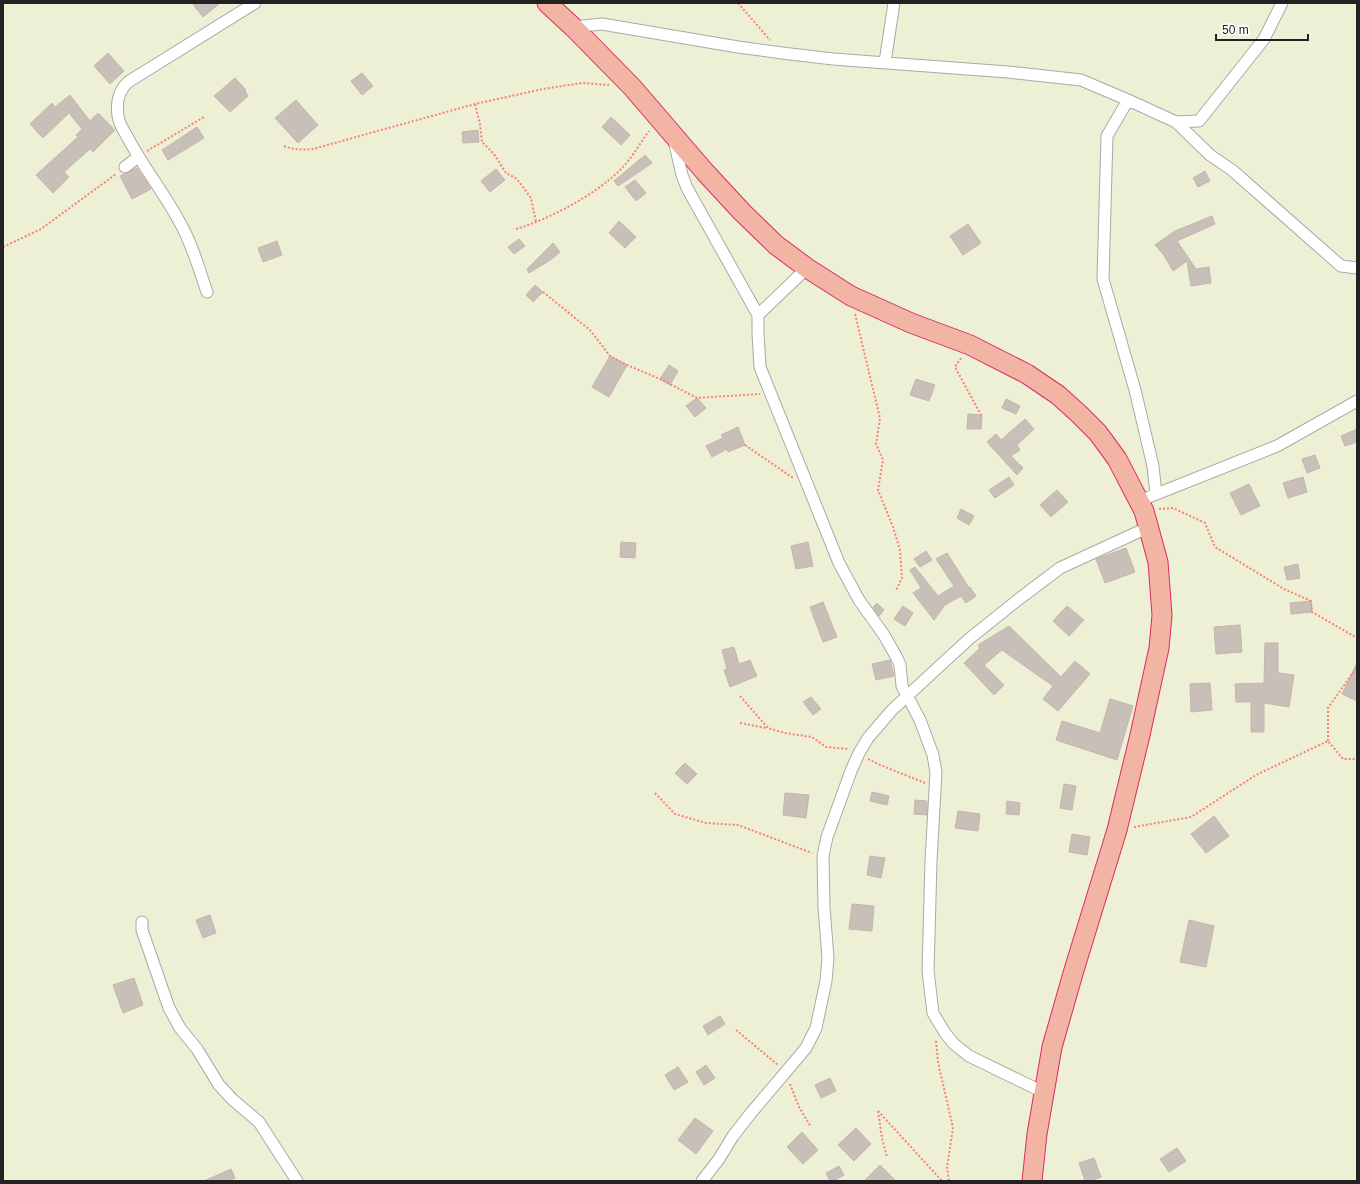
<svg xmlns="http://www.w3.org/2000/svg" width="1360" height="1184" font-family="Helvetica,sans-serif">
<rect width="100%" height="100%" fill="#f2efe9"/>
<path fill="#eef0d5" d="M3,3H1357V1181H3Z"/>
<path fill="#c7bfb8" stroke="#c4b6ab" d="M192,3H220L203,17Z
M108,53L124,71L110,84L94,66Z
M362,73L373,86L362,95L351,81Z
M235,78L246,90L245,91L248,96L230,112L214,96Z
M70,95L90,121L98,113L115,130L93,152L90,149L64,172L69,177L53,193L36,175L78,137L76,135L82,129L69,113L43,138L30,124L52,103L55,107Z
M296,100L318,125L298,143L275,118Z
M611,117L630,135L621,145L602,127Z
M197,127L204,138L168,160L162,150Z
M478,130L479,142L463,143L462,132Z
M645,155L652,163L639,172L618,186L614,181Z
M137,168L151,189L132,199L120,176Z
M496,169L505,180L490,192L481,181Z
M1205,171L1210,181L1198,187L1193,178Z
M635,180L646,193L636,201L625,187Z
M1212,216L1215,224L1177,241L1196,269L1209,267L1211,283L1191,286L1187,261L1173,271L1163,254L1155,245L1175,231Z
M619,221L636,237L625,248L609,233Z
M968,224L981,243L963,255L950,236Z
M519,239L525,246L514,254L508,247Z
M277,241L282,255L263,262L258,248Z
M553,243L560,252L552,259L529,273L527,269Z
M535,285L543,292L533,302L526,295Z
M610,356L627,365L609,397L592,387Z
M669,365L678,371L670,385L660,379Z
M916,379L935,385L929,401L910,395Z
M697,398L706,408L695,417L686,406Z
M1006,399L1020,406L1016,414L1002,408Z
M968,414L982,415L981,429H967Z
M1025,419L1034,429L1017,445L1020,450L1011,456L1023,468L1017,475L987,442L996,434L1001,440Z
M738,427L745,445L728,452L727,449L712,457L706,446L723,438L721,435Z
M1357,429V442L1345,446L1341,436Z
M1315,455L1320,468L1307,473L1302,459Z
M1009,477L1014,485L995,498L989,490Z
M1303,477L1307,492L1288,498L1283,483Z
M1249,484L1260,506L1241,515L1230,493Z
M1057,490L1068,502L1051,517L1040,505Z
M961,509L974,516L969,525L957,518Z
M621,542L636,543L635,558L620,557Z
M808,542L813,566L796,569L791,546Z
M1126,548L1135,572L1105,583L1096,559Z
M926,551L932,560L920,567L914,559Z
M947,553L969,588L970,587L976,596L966,603L961,596L945,605L934,620L913,593L921,588L910,570L915,567L938,596L954,586L936,559Z
M1298,564L1300,578L1287,580L1284,567Z
M1311,601L1312,612L1291,614L1290,603Z
M823,602L837,637L823,642L810,607Z
M877,603L884,610L879,616L873,607Z
M903,606L913,613L905,626L894,619Z
M1067,606L1084,620L1069,636L1053,621Z
M1240,625L1242,652L1216,654L1214,627Z
M1009,626L1061,677L1075,661L1090,674L1058,711L1043,699L1053,686L1002,650L984,665L1004,685L994,695L964,663L980,648L978,645Z
M1265,643H1278V673L1294,675L1289,707L1264,703V732H1251V702H1236L1235,684L1264,683Z
M734,647L739,664L750,660L757,676L730,687L724,670L727,669L722,650Z
M890,660L894,676L876,680L872,664Z
M1357,663V701L1342,694Z
M1210,683L1212,710L1191,712L1190,684Z
M811,697L821,709L813,715L803,702Z
M1110,699L1133,706L1117,760L1056,740L1062,721L1100,733Z
M685,763L697,774L687,784L675,773Z
M1064,784L1076,786L1072,810L1060,808Z
M872,792L889,796L887,805L870,801Z
M785,793L809,795L806,818L783,815Z
M915,800L927,801V815L914,814Z
M1007,801L1020,803L1019,815L1006,814Z
M958,811L980,814L978,831L955,828Z
M1214,816L1229,836L1206,853L1191,834Z
M1072,834L1090,837L1087,855L1069,852Z
M870,856L885,858L881,878L867,875Z
M852,904L874,906L872,931L849,929Z
M210,915L216,933L203,938L196,920Z
M1189,920L1214,926L1206,967L1180,962Z
M134,978L143,1005L123,1013L113,985Z
M720,1016L725,1024L708,1035L703,1026Z
M706,1065L715,1078L704,1085L696,1072Z
M678,1067L688,1082L674,1090L665,1075Z
M830,1078L836,1091L821,1098L815,1085Z
M695,1118L713,1131L696,1154L678,1140Z
M856,1128L871,1144L854,1161L838,1145Z
M802,1132L818,1150L803,1164L787,1147Z
M1177,1148L1186,1161L1169,1172L1160,1159Z
M1094,1158L1101,1177L1090,1181H1085L1079,1163Z
M880,1165L896,1181H864Z
M839,1166L844,1175L834,1181H830L826,1173Z
M231,1169L235,1178L229,1181H204Z"/>
<g fill="none" stroke-linecap="round" stroke-linejoin="round">
<g stroke="#a9a9a9" stroke-width="13">
<path id="minor" d="M573,27L602,24L738,47L782,53L833,59L1008,72L1081,80L1128,100L1107,136L1103,279L1135,390L1153,466L1156,494
M885,62L894,3
M1128,100L1176,122L1199,121L1264,39L1282,3
M1176,122L1210,155L1232,170L1341,266L1357,268
M674,140L682,175L687,188L758,315
M125,167L138,157
M807,268L758,315V333L760,367L839,563L859,600L884,635L897,658L900,665L902,686L920,720L933,755L936,772L931,861L928,971L933,1013L945,1033L954,1044L969,1056L1043,1092
M207,292C199,269 192,243 179,221C164,193 144,168 129,140C125,132 119,125 118,116C116,103 119,90 128,82L255,3
M1139,501L1277,446L1357,401
M142,922V930L169,1008L180,1028L197,1049L219,1085L233,1100L259,1122L297,1181
M702,1181L719,1159L733,1136L751,1113L806,1048L816,1028L826,981L828,958L824,907L823,856L827,837L851,771L859,753L868,738L892,710L969,639L1019,599L1060,568L1149,527"/>
</g>
<g stroke="#dc2a67" stroke-width="21">
<path id="trunk" d="M547,3L573,27L632,87L705,172L742,212L776,245L807,268L851,296L911,323L970,345L1027,374L1058,395L1079,414L1098,433L1117,459L1144,511L1158,562L1162,615L1159,648L1140,735L1117,830L1074,970L1052,1047L1037,1134L1032,1181"/>
</g>
<path stroke="#fa8072" stroke-width="2" stroke-dasharray="2 2" stroke-linecap="butt" d="M738,3L770,40
M475,104L480,124L482,142L494,154L506,173L517,179L531,198L536,222
M284,146C294,150 302,150 313,149L475,104L543,89L582,83L609,85
M147,151L204,117
M516,229C550,219 597,194 622,168C632,158 640,143 649,131
M3,247L41,229L116,174
M543,292L590,330L610,356L627,365L660,379L697,398L760,394
M855,314L880,418L876,444L883,460L878,490L893,527L900,550L902,578L896,590
M961,358L955,367L981,415
M745,445L793,478
M1159,509L1173,508L1205,523L1215,547L1284,589L1311,601L1312,612L1357,638
M740,696L768,728L785,733L812,737L826,747L849,749
M740,723L766,728
M1328,741V708L1357,667
M868,759L878,764L925,783
M655,793L675,814L706,823L738,825L812,853
M1134,827L1191,817L1256,775L1328,741L1343,759H1357
M736,1030L778,1065
M936,1041L938,1062L953,1128L947,1167L949,1181
M790,1084L799,1107L811,1127
M878,1111L942,1181
M878,1111L882,1138L887,1157"/>
<use href="#minor" stroke="#fff" stroke-width="11"/>
<use href="#trunk" stroke="#f2b4a3" stroke-width="19"/>
</g>
<rect width="1360" height="1184" fill="none" stroke="#222222" stroke-width="8"/>
<path d="M1216 34v6h92v-6" fill="none" stroke="#222222" stroke-width="2"/>
<text x="1222" y="34" font-size="12" fill="#222222" stroke="#ffffff" stroke-width="3" paint-order="stroke">50 m</text>
</svg>
